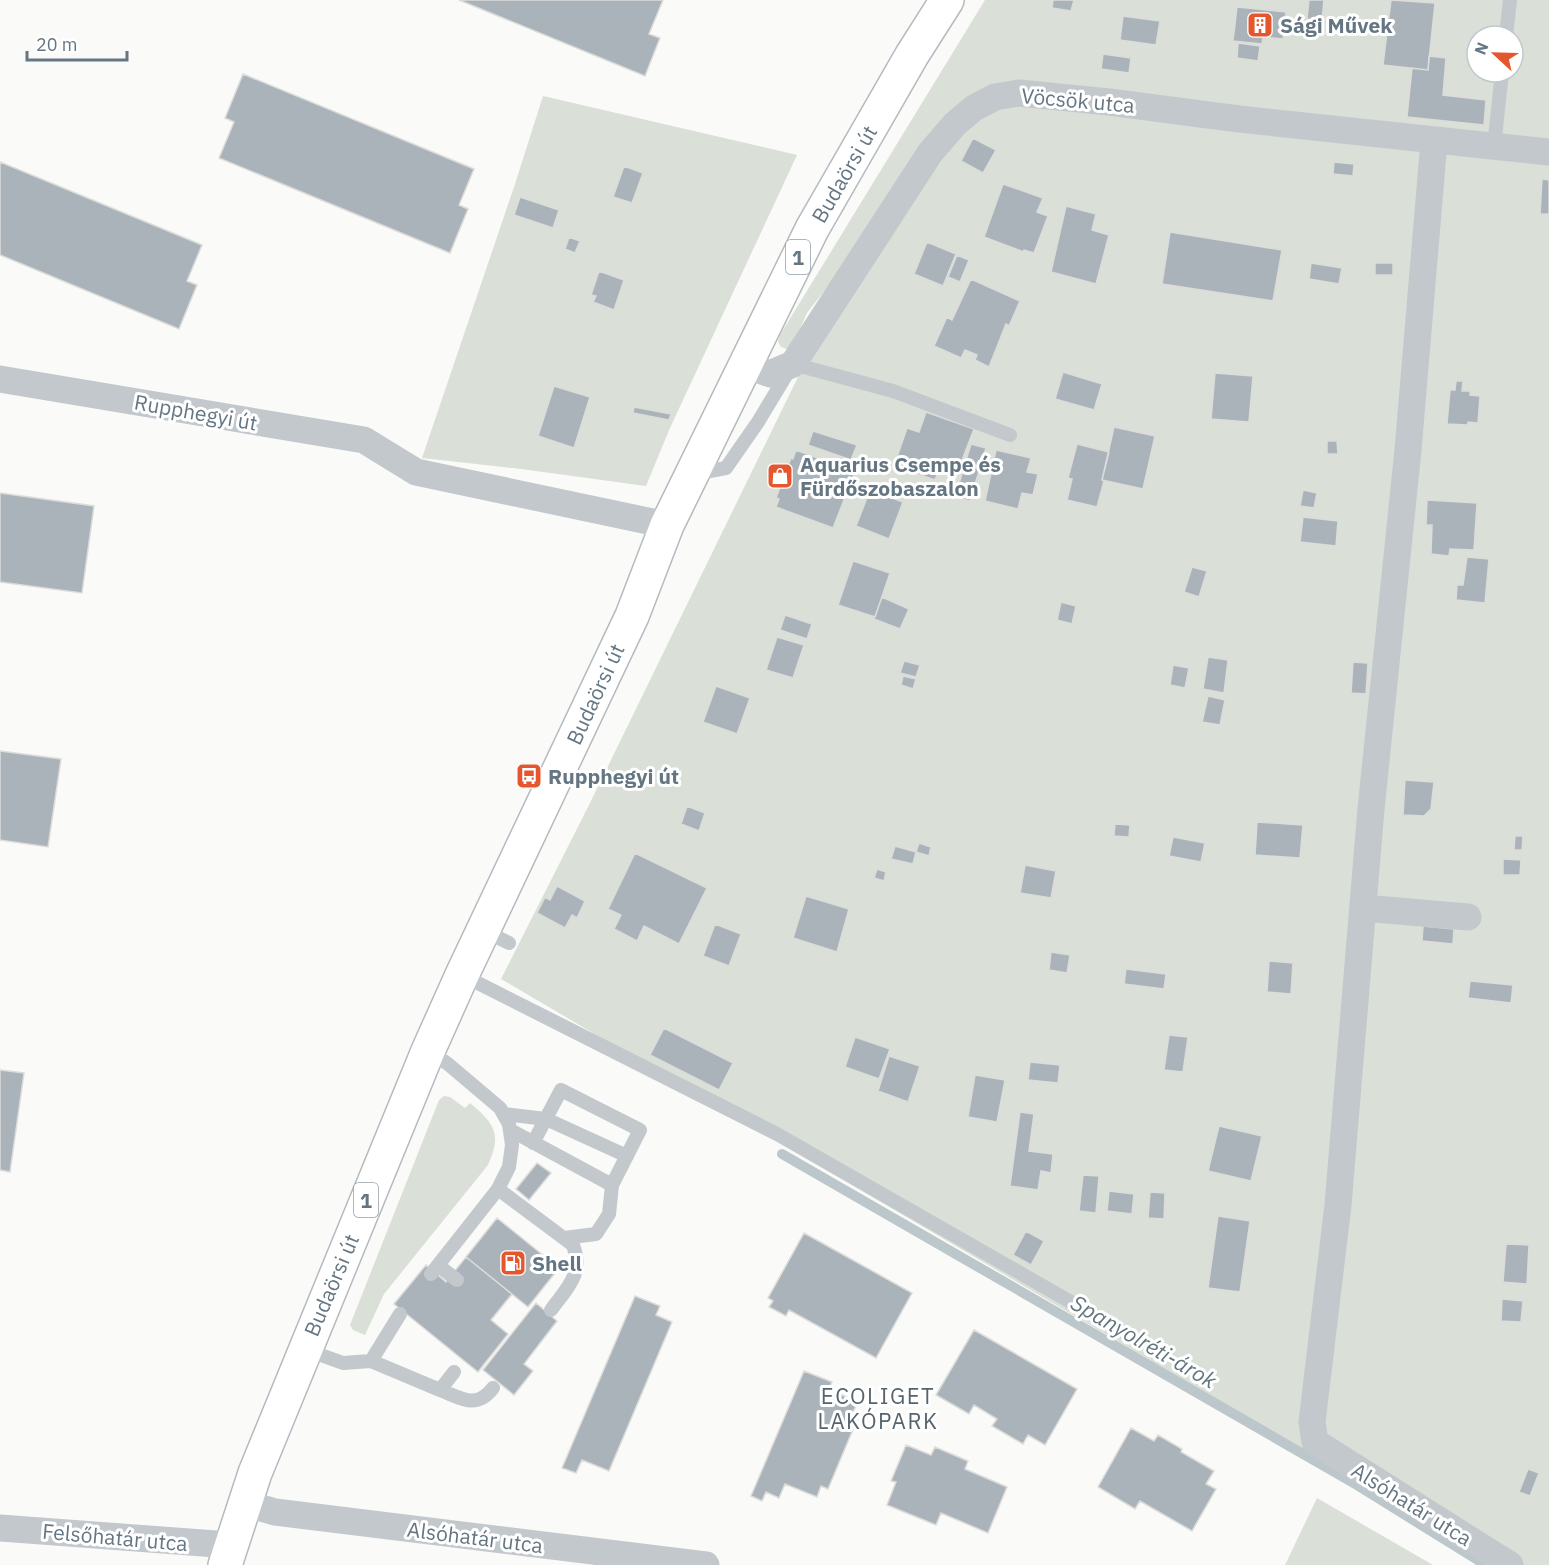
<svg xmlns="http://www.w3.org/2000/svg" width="1549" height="1565" font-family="'IBM Plex Sans',sans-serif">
<rect width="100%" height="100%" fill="#fafaf8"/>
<path fill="#dadfd7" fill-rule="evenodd" d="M985,0H1549V1565H1499L501,979L590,803L800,373L832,281L807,313L795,340L787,349L781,347L778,342L780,335ZM1477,36H1513V72H1477Z
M543,96L797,155L670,428L646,486L521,469L422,458L515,184Z
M444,1096L450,1097L465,1108L470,1103C495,1124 502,1134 488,1165L384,1294L365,1335L353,1330L350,1325L439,1100Z
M1317,1498L1433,1565H1285Z"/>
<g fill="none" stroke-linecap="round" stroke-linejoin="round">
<path stroke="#bbc7cb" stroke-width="10" d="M782,1154L1357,1485L1481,1562"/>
</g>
<path fill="#aab3b9" stroke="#dcdcda" stroke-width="1.5" d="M459,0H663L649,34L660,38L645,76Z
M1053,0H1074L1071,11L1052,8Z
M1309,0H1324L1322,21L1307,19Z
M1391,0L1435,3L1428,70L1383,65Z
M1237,7L1286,12L1283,39L1263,37L1262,44L1233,41Z
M1123,16L1160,21L1156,45L1120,40Z
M1238,43L1260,46L1258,61L1237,58Z
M1103,54L1131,58L1129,73L1101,69Z
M1429,56L1446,58L1443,95L1486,100L1484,125L1407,117L1412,68L1428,70Z
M243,74L474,169L459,205L468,209L450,253L219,158L234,122L225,118Z
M973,138L996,150L983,173L961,161Z
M0,162L202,245L187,281L197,285L179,329L0,255Z
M1334,162L1354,164L1353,176L1333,174Z
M624,166L643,173L632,203L613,197Z
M1542,179L1549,180V214H1540Z
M1003,184L1043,198L1037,212L1048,216L1034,253L1024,250V252L984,237Z
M520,197L559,210L553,228L514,215Z
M1066,206L1096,214L1092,230L1109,235L1096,284L1051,272Z
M1170,232L1282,250L1273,301L1162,284Z
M569,237L580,241L575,253L565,249Z
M927,242L956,254L943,286L914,274Z
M957,255L969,260L960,282L948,277Z
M1311,263L1342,268L1339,284L1309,279Z
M1375,263H1393V275H1375Z
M599,271L624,280L614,310L593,302L596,296L591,295Z
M971,279L1020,301L1009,326L1006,324L989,367L975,360L977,355L965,350L961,358L934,346L947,317L952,320Z
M1063,372L1102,384L1094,410L1055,399Z
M1215,373L1253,376L1249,422L1211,419Z
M1456,381H1463L1462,391H1470V395L1480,396L1478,423L1468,422V425L1447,424L1450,390H1455Z
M554,386L590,397L574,448L538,436Z
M634,407L671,414L669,420L633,413Z
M926,412L974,429L959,468L942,462L935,480L894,466L907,428L919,432Z
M1114,427L1155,436L1143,489L1102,480Z
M813,431L857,445L851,460L808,445Z
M1327,441H1337L1338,454H1327Z
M971,444L986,448L970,501L955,497Z
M1077,444L1109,452L1102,480L1104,481L1097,507L1067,500L1072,479L1068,478Z
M796,450L855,472L833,528L776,507L779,499L776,498L791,458L793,459Z
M996,450L1031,458L1027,472L1038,474L1033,495L1022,493L1018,509L985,501Z
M870,490L903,502L889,539L856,526Z
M1303,490L1317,493L1314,508L1300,506Z
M0,493L94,506L82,593L0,582Z
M1427,500L1477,503L1474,550L1450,549L1449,556L1431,554L1432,525H1426Z
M1303,517L1338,521L1336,546L1300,542Z
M1467,557L1489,559L1485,603L1456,600L1457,585H1463Z
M853,561L890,573L875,617L838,605Z
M1192,567L1207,571L1199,597L1184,592Z
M882,597L909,609L900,629L874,619Z
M1061,602L1076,606L1072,624L1057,620Z
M785,615L812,624L807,639L780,630Z
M777,637L804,645L793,678L766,670Z
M1208,657L1228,660L1224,693L1203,689Z
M904,661L920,665L916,677L900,673Z
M1353,662L1368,663L1366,694L1351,693Z
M1173,665L1189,668L1185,688L1170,685Z
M903,676L916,679L913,689L901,685Z
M716,686L750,698L737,734L703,722Z
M1208,696L1225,700L1220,725L1202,722Z
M0,751L61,759L48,847L0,840Z
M1405,780L1434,782L1431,809L1424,816L1403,815Z
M687,806L705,813L699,831L681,824Z
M1257,822L1303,825L1300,858L1255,855Z
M1115,824L1130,825L1129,837L1114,836Z
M1515,836H1523L1522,850H1514Z
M1173,837L1205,843L1201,862L1169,856Z
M919,843L931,847L929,856L916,852Z
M895,846L916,852L913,864L891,859Z
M635,853L707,888L679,944L644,926L637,941L614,929L621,915L608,909Z
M1503,859L1521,860L1520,875H1503Z
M1025,865L1056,871L1051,898L1020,893Z
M877,869L886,872L884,881L874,878Z
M557,886L585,901L577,918L572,915L565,928L537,913L545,897L550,900Z
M806,896L849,909L837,952L793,938Z
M715,924L741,934L729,966L703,956Z
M1423,926L1454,929L1453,944L1422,941Z
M1051,952L1070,955L1067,973L1049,970Z
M1269,961L1293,963L1291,994L1267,992Z
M1126,969L1166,974L1164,989L1124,984Z
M1470,981L1513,985L1511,1003L1468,998Z
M664,1028L733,1063L719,1090L650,1055Z
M1169,1035L1188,1037L1183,1072L1164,1070Z
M855,1037L890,1049L879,1079L845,1067Z
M889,1056L920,1066L908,1102L878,1091Z
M1030,1062L1060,1065L1058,1083L1028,1080Z
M0,1070L24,1073L10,1172L0,1170Z
M975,1075L1005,1080L997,1122L968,1117Z
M1020,1112L1034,1114L1029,1151L1053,1154L1051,1173L1041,1171L1038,1190L1010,1186Z
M1219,1126L1262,1136L1251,1181L1208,1171Z
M537,1163L551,1173L529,1200L516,1189Z
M1083,1175L1099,1176L1096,1213L1079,1211Z
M1109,1191L1134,1194L1132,1214L1107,1211Z
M1150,1192L1165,1193L1164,1219L1148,1218Z
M1218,1216L1250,1221L1240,1292L1208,1288Z
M497,1218L559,1268L528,1307L466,1257Z
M1026,1231L1044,1241L1031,1265L1013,1255Z
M804,1233L912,1293L876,1358L789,1310L786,1316L769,1307L773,1301L768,1298Z
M1506,1244L1529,1245L1527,1284L1503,1282Z
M466,1257L512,1294L491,1320L508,1334L478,1372L394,1304L426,1265L446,1282Z
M635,1296L660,1306L656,1315L672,1322L609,1471L582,1460L576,1473L562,1468Z
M1502,1299L1523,1301L1521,1322L1501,1321Z
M536,1303L557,1321L524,1364L533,1371L514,1395L483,1370Z
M974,1330L1077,1389L1045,1445L1028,1435L1023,1444L992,1426L997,1419L974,1405L969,1414L936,1395Z
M804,1371L832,1382L829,1389L858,1402L853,1412L859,1415L828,1489L821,1486L817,1497L785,1484L779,1498L766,1492L762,1501L751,1496Z
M1131,1428L1154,1441L1158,1435L1182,1449L1181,1452L1214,1471L1206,1484L1216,1489L1192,1531L1140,1501L1135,1509L1098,1487Z
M906,1445L931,1455L935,1447L968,1461L965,1469L1007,1487L988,1533L941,1513L936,1525L887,1505L896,1482L891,1481Z
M1528,1469L1539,1473L1530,1496L1519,1492Z"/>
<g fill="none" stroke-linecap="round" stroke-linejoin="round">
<g stroke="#b5babe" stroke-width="36">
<path id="primary" d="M225,1565L255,1473L428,1051L462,975L632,616L667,525L812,229L912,55L947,0"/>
</g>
<path stroke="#c3c8cc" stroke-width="14" d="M1506,36L1510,0
M1494,147L1502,72
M694,474L726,468L758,422L793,364L893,391L1010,435
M483,930L509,943
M462,975L777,1134L1132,1337
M429,1051L448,1064L500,1108L509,1124L512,1145L509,1167L498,1189L431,1274
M504,1114L546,1119L627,1156
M510,1130L612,1185L609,1214L596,1234L564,1238
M533,1143L561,1090L640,1130L612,1185
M498,1189L573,1245C584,1274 567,1288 551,1310
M439,1266L457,1280
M304,1349L343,1363L371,1361L400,1314
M371,1361L440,1390L454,1372
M440,1390C461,1398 476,1410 493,1388"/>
<path stroke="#c3c8cc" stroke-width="27" d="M1434,141L1408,450L1371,809L1338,1205L1312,1422L1315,1442L1510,1565
M744,364L770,374L793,364L930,153L955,124L974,108L995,97L1019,93L1109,102L1239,119L1549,152
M0,379L364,440L416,472L667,525
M1363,908L1468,917
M244,1503L275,1512L706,1565
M0,1528L230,1545"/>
<use href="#primary" stroke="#fff" stroke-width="33"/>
</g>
<defs>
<g id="building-square" transform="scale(1.35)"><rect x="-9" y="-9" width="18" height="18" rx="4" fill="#e4572e" stroke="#fff"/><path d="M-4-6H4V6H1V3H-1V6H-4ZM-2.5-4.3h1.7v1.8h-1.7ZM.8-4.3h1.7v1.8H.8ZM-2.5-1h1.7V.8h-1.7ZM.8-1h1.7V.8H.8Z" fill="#fff"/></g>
<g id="shop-square" transform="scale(1.35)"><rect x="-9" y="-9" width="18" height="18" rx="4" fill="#e4572e" stroke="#fff"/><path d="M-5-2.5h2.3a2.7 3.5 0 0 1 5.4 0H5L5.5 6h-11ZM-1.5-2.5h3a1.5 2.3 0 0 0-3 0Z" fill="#fff"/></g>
<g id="bus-square" transform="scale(1.35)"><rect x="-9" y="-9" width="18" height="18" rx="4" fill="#e4572e" stroke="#fff"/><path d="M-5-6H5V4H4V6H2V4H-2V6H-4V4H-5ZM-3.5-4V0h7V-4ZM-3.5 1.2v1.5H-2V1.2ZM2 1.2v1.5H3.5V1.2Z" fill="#fff"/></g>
<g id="fuel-square" transform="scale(1.35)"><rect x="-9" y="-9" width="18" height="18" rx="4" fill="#e4572e" stroke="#fff"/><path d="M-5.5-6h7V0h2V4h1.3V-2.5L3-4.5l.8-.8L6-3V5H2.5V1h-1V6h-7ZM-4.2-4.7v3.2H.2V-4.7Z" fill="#fff"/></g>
</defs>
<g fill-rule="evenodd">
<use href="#building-square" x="1260" y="25"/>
<use href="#shop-square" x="780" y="476"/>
<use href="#bus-square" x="529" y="776"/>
<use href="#fuel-square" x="513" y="1263"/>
</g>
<g text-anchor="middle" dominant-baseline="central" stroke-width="6" stroke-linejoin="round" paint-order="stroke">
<g fill="#fff" stroke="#939fa8" stroke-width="1.5">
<rect x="786" y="240" width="24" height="34" rx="4.5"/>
<rect x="354" y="1183" width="24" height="34" rx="4.5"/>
</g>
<g font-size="20" font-weight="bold" fill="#657683">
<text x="798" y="257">1</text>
<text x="366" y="1200">1</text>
</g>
<g font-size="21" font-weight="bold" fill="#657683" stroke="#fff" text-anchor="start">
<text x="1280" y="25">Sági Művek</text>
<text x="800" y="464">Aquarius Csempe és<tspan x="800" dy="24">Fürdőszobaszalon</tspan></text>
<text x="548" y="776">Rupphegyi út</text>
<text x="532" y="1263">Shell</text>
</g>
<g font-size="21" fill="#657683" stroke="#fff">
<text transform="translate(1078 100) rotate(5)">Vöcsök utca</text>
<text transform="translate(844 174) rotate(-60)">Budaörsi út</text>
<text transform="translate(196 412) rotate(10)">Rupphegyi út</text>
<text transform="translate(595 694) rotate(-65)">Budaörsi út</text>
<text transform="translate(331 1285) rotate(-67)">Budaörsi út</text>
<text transform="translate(1412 1504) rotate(32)">Alsóhatár utca</text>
<text transform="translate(115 1537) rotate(5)">Felsőhatár utca</text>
<text transform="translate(475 1537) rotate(7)">Alsóhatár utca</text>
</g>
<g font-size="22" font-style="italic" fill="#60757c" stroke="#fff">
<text transform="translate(1144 1341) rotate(30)">Spanyolréti-árok</text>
</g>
<g font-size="22" letter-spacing="1.5" fill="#57646e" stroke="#fff">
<text x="878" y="1395">ECOLIGET<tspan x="878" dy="25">LAKÓPARK</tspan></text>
</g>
</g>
<g transform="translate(1495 54) rotate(292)"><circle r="28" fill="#ffffff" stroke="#c1c8cd" stroke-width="1.5"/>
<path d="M0-4.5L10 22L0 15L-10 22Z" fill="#e4572e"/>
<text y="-9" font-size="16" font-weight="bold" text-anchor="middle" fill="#657683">N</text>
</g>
<path d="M27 51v9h100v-9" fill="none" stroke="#657683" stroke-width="3"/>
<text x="36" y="51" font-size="18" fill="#657683" stroke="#ffffff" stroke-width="4.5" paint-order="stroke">20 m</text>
</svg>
